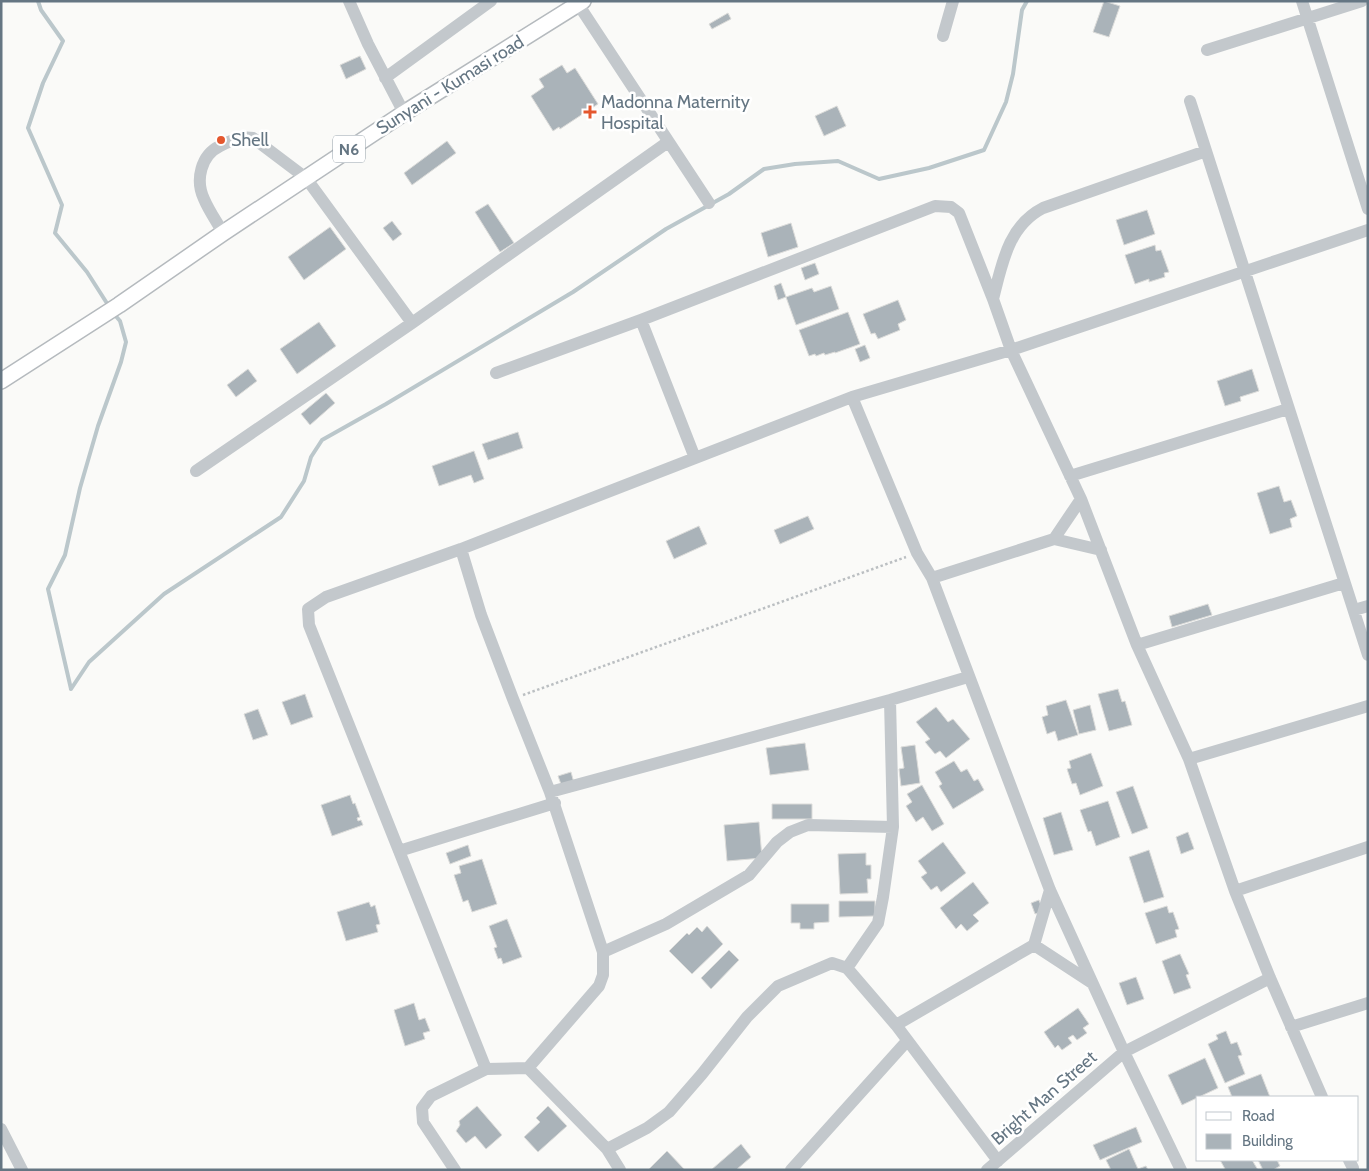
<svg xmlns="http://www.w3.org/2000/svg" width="1369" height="1171" font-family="Cabin,sans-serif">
<rect width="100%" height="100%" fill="#fafaf8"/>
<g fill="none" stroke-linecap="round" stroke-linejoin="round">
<path stroke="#bbc7cb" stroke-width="4" d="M38,1L41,10L63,41L43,83L28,128L62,205L55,233L87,272L110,308
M71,689L89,662L164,594L281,517L304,481L311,457L322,440L386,404L573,292L666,229L729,194L764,169L795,164L838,161L879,179L929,168L984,150L1006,102L1013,74L1022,10L1027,1
M71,689L48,589L65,555L80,488L98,426L121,362L126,342L120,321L114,314"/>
</g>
<path fill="#aab3b9" stroke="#dcdcda" d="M1104,1L1120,6L1109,37L1093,32Z
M728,13L731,19L712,29L709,24Z
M360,56L366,69L346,79L340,65Z
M562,65L567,73L575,68L598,104L560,129L559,127L553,131L531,96L544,87L539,79Z
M837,106L846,126L824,136L815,116Z
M447,141L456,153L412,185L404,173Z
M488,204L514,243L500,252L475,212Z
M1147,210L1155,234L1124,245L1116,220Z
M392,221L402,234L393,241L383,228Z
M791,223L798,247L768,257L761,233Z
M330,227L346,249L304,280L288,257Z
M1155,245L1156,251L1161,250L1169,272L1164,273L1165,277L1149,282V279L1135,284L1125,255Z
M815,263L819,274L805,280L801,268Z
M781,283L786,297L778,300L774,286Z
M831,286L839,309L796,325L786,297L812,288L814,292Z
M898,300L906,320L898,324L900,330L878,339L875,333L871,334L863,314Z
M848,312L860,344L835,353V352L825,355L824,353L816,356L815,354L809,356L799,330Z
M319,322L336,346L297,374L280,349Z
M865,345L870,358L860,362L855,349Z
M248,369L257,381L236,397L227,385Z
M1252,369L1259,391L1240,397L1241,401L1225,406L1217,381Z
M326,393L335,403L310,425L301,414Z
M518,432L523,448L488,460L482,444Z
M474,451L484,479L474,483L471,475L439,486L432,466Z
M1279,486L1284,502L1291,500L1297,516L1290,519L1292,527L1270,534L1257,493Z
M808,516L814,529L780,544L774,530Z
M699,526L707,544L674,559L666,541Z
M1208,604L1212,615L1172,627L1169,616Z
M1118,689L1122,702L1125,701L1132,725L1109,731L1098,694Z
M305,694L313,717L291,725L282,702Z
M1066,700L1078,735L1058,741L1055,731L1047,734L1042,717L1048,715L1046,706Z
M1090,705L1096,730L1079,734L1073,710Z
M936,707L948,722L953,719L970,739L946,758L940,751L935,754L925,742L930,739L916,722Z
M258,709L268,735L253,740L244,714Z
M805,743L809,770L770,775L766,748Z
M915,745L920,783L901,786L899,769L904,768L901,747Z
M1091,753L1103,786L1080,795L1076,783L1072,784L1067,769L1071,768L1069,761Z
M954,761L961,772L967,769L974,781L978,779L984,790L953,809L939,786L942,784L935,772Z
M571,772L574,783L562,787L558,776Z
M922,785L944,824L932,831L923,817L916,822L906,806L912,802L907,794Z
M1133,786L1148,828L1132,834L1116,792Z
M350,795L353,804L355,803L360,817L357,818L358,821L361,820L363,825L332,836L321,805Z
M1108,801L1120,837L1096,846L1091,831L1088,832L1080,810Z
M772,804H812V819H772Z
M1061,812L1073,850L1054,855L1043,818Z
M759,822L762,858L727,861L724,825Z
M1188,832L1194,849L1181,854L1176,837Z
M943,842L966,873L941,892L937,886L931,890L921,877L927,873L918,861Z
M468,845L471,856L450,864L446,853Z
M1149,850L1164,897L1144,903L1129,857Z
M866,853V865H871V879H867L868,893L840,894L838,854Z
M482,859L497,904L472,912L468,900L463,902L454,875L461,873L459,866Z
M973,882L989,903L973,915L979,921L967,931L961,924L956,929L940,908Z
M1039,900L1043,911L1035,914L1031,903Z
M839,901H875V916L839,917Z
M369,902L371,907L375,905L380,924L376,925L378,932L346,941L337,912Z
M791,904H829V922L814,923V929H800V923H791Z
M1167,906L1169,913L1173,912L1179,929L1175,930L1177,937L1156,944L1145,913Z
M507,919L522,957L503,964L501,958L498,959L494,948L497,947L489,926Z
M707,926L723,944L692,974L669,951L687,933L689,935L697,927L702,932Z
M729,950L739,960L711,989L701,978Z
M1180,954L1189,974L1186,975L1191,988L1174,994L1162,961Z
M1136,977L1144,999L1127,1005L1119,983Z
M414,1003L419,1020L425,1018L430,1031L423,1033L425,1039L405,1046L394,1010Z
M1078,1008L1089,1024L1083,1028L1087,1033L1077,1040L1073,1035L1068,1038L1072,1043L1062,1050L1058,1045L1055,1048L1044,1032Z
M1226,1031L1231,1044L1237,1042L1242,1055L1238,1056L1245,1074L1225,1083L1208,1044L1218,1039L1216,1035Z
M1205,1058L1218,1088L1182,1105L1168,1075Z
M1261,1074L1270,1097H1232L1228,1087Z
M477,1106L502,1135L486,1149L475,1136L466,1143L456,1131L460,1125L459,1121Z
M548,1106L567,1126L538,1152L524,1137L540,1122L536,1118Z
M1136,1127L1142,1142L1100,1160L1093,1145Z
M741,1144L751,1157L736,1170H711Z
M1129,1149L1138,1169L1146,1166L1148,1170H1111L1106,1160Z
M667,1151L685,1170H648Z
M1220,1160H1252L1258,1170H1223L1225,1169Z
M1258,1160H1277L1280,1166L1273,1170H1263Z"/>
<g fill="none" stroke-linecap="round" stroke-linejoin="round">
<g stroke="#b5babe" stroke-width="18">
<path id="major" d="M1,381L119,305L223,233L404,113L583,1"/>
</g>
<path stroke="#bbbfc2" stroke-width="2.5" stroke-dasharray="2.5 2.5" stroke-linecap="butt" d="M523,695L906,557"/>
<path stroke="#c3c8cc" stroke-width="12" d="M349,1L368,44L404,113
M1302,1L1368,209
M578,4L709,203
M943,36L953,1
M1207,50L1362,1
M385,78L491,1
M1190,101L1368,655
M223,233C217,222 209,211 204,199C195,180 201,155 220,146C232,140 241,136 253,138L306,178L412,323
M993,299C1002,264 1008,226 1043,208L1206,151
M641,320L695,458
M496,373L641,320L935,206L951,207L959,213L993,299L1011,350L1081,499L1137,645L1189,759L1235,891L1270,978L1322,1097
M852,397L917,553L932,578L1050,890L1124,1052L1181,1170
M196,471L412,323L668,142
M1070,476L1288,409
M1054,539L1081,499
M461,549L481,615L513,699L550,792L603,952V975L599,986L528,1068
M932,578L1054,539L1101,550
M1354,610L1368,606
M1137,645L1344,583
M1189,759L1368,706
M550,792L890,700L968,677
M399,851L555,803
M1235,891L1368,847
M1034,945L1092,983
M603,952L666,924L749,875L777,842L790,832L808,825L893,827
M847,968L878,923L883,897L893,827L890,700
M896,1025L1034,945L1050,890
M1291,1027L1368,1003
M486,1069L309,625L308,609L326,597L461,549L852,397L1011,350L1368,230
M1,1129L22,1170
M607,1149L647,1128L669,1112L702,1074L747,1017L778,986L832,963L847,968L896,1025L998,1161
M1349,1160L1353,1168
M455,1170L423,1122L422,1108L431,1096L486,1069L528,1068L607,1149L620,1170
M791,1170L907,1041
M987,1170L1124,1052L1270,978"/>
<use href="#major" stroke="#fff" stroke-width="15"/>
</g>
<g fill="#e4572e" stroke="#fff" stroke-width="2">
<path d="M587.5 104.5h5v5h5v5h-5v5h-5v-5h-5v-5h5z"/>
<circle cx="221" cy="140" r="5"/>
</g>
<g text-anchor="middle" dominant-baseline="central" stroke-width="5" stroke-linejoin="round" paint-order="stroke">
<rect fill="#fff" stroke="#939fa8" stroke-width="1" x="333" y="135.5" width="32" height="27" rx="4"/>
<g font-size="16" font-weight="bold" fill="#657683">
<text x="349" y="149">N6</text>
</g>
<g font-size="18" fill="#657683" stroke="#fff">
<text transform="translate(450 85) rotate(-32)">Sunyani - Kumasi road</text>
<text transform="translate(1044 1098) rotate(-41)">Bright Man Street</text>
</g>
<g font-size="18" fill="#657683" stroke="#fff" text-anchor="start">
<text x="601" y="102">Madonna Maternity<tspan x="601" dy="21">Hospital</tspan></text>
<text x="231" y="140">Shell</text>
</g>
</g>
<rect width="1369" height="1171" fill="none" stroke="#657683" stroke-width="5"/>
<rect x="1196" y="1096" width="162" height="65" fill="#ffffff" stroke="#c1c8cd"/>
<rect x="1206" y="1112" width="25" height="8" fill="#ffffff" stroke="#c1c8cd"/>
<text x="1242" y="1121" font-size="15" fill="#657683">Road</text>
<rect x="1206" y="1134" width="25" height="15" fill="#aab3b9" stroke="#c1c8cd"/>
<text x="1242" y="1146" font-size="15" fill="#657683">Building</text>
</svg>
